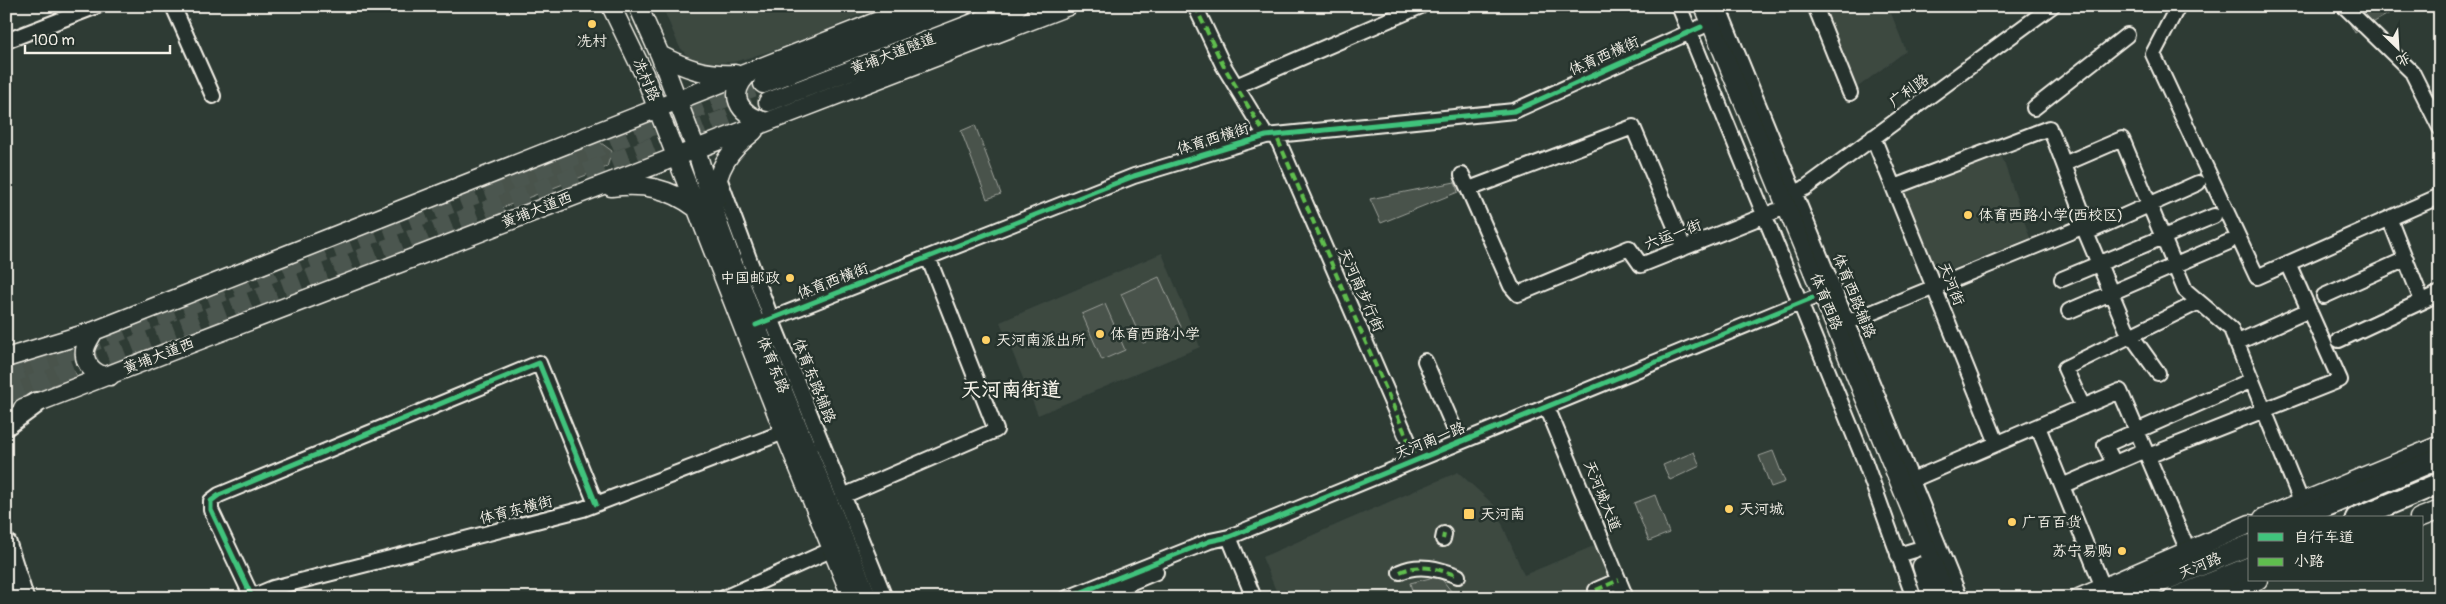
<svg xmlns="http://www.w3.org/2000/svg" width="2446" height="604" font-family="Pangolin,'LXGW WenKai TC',sans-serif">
<rect width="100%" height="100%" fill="#2e3b34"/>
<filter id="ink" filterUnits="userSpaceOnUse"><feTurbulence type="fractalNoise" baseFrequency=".02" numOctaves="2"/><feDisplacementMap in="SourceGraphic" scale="10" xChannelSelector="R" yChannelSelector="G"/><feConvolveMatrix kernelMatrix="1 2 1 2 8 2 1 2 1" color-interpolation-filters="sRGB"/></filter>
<g filter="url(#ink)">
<path fill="#3c4841" d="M662,6H878L804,41L734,62L693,63L679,46Z
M1820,6H1908L1891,13L1906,51L1854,90Z
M1999,148L2030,238L1938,275L1904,192Z
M1162,253L1200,347L1038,415L1000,322Z
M1458,472L1494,505L1524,575L1596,545L1617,598H1279L1262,557Z"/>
<path fill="#48524c" stroke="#9ea29a" d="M2340,6H2402L2355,33Z
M975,125L1001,194L987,199L961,131Z
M597,140L612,151L607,167L494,211L483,185Z
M1455,182L1458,192L1381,223L1370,199Z
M1159,277L1181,327L1143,343L1121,294Z
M1105,304L1125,350L1102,360L1082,314Z
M66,343L68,362L77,376L6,403V365Z
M1773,451L1785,482L1771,487L1759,456Z
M1694,452L1700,466L1670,480L1663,465Z
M1655,495L1669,533L1649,541L1634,503Z
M1430,578H1441L1454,595L1453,598H1414L1410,583Z"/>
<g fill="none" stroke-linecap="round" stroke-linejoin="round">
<path stroke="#4c564f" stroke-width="18" stroke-dasharray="18 9" stroke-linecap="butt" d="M6,376L763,84
M6,394L768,102"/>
<g stroke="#f4f1e8" stroke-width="18">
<path id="minor" d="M173,6L213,96
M1195,6L1223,65L1263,131
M1679,6L1865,462L1914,598
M1718,6L1960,598
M1815,6L1850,93
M2178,6L2153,54L2257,277L2440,196
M2344,6L2412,72L2440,128
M6,41L97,6
M1236,86L1421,6
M2034,108L2127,35
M1873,137L1997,443
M1278,140L1414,454
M2064,164L2122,139L2185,290L2231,329L2301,501
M718,175L771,318L885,598
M1462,175L1511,286L1518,294L1629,248L1641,265L1776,211
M1894,187L2049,128
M1469,189L1633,127L1684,248
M1788,196L1805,188L2052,6
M2392,225L2422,301
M2062,279L2214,216
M2324,296L2406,259
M2069,311L2229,242
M756,325L1134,176L1266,136L1514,111L1701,27
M1839,326L2087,225L2052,133
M2339,340L2440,293
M2236,343L2309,310
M1425,361L1460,442
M2158,373L2126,328L2086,233L2198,183
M1547,407L1626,598
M2083,407L2065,368L2199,302
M2038,427L2103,587
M2148,456L2340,380L2288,263
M2114,463L2105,445L2252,380
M1912,480L2120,391L2188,551
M2062,486L2145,450
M843,496L996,430L928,257
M1229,537L1254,598
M1443,539L1444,534
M1898,555L1915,550
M1400,572C1419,563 1439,569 1458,576
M1596,590L1619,580
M252,597L211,510V501L219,495L539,363L596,504
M249,598L273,588L583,509L784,432
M724,598L833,549
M1067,598L1210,541L1229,537L1812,298
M1094,598L1156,572"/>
</g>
<g stroke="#f4f1e8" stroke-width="21">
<path id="major" d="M611,6L644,74L784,432L852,598
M638,6L660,55L696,149L720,229L756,325L868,598
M1704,6L1947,598
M660,55C685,68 706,76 735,74
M750,72C726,94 738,114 766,122
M763,84L963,6
M768,102L1018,6
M611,187C644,183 669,188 696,208
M716,201C714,170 730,150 754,131
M94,331C91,337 86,343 85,350C83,364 96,377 110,376
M6,358L94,331L916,6
M23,408L1068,6
M2263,518L2440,445
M2419,518L2440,510
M1922,566L1932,598
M2079,598L2250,524
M2215,598L2258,580"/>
</g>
<g stroke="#f4f1e8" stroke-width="24">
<path id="highway" d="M6,425L36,403
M2298,518L2440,458
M2356,518L2440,483
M6,544L23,598
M2121,598L2250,545
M2174,598L2250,567"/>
</g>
<use href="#minor" stroke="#26332d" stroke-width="14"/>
<use href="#major" stroke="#26332d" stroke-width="18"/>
<use href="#highway" stroke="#26332d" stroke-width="20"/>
<path stroke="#5fbe4e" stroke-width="4" stroke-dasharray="8 4" stroke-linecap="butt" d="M1195,6L1223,65L1263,131
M1278,140L1414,454
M1443,539L1444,534
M1400,572C1419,563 1439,569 1458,576
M1596,590L1619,580"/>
<g stroke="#26332d" stroke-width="8">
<path id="cycleway" d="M756,325L1134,176L1266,136L1514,111L1701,27
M252,597L211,510V501L219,495L539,363L596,504
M1067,598L1210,541L1229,537L1812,298"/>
</g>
<use href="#cycleway" stroke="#40c37c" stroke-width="5"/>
</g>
</g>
<g fill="#ffd166" stroke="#26332d" stroke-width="2">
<circle cx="592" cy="24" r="5"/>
<circle cx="1968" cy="215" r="5"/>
<circle cx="790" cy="278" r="5"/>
<circle cx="1100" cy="334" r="5"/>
<circle cx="986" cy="340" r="5"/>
<circle cx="1729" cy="509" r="5"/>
<rect x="1463" y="508" width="12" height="12" rx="2.5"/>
<circle cx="2012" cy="522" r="5"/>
<circle cx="2122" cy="551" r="5"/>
</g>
<g text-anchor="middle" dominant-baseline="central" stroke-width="5" stroke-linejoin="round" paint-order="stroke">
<g font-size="15" fill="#f4f1e8" stroke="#26332d" text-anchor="start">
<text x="592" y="41" text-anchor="middle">冼村</text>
<text x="1978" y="215">体育西路小学(西校区)</text>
<text x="780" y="278" text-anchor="end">中国邮政</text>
<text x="1110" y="334">体育西路小学</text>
<text x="996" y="340">天河南派出所</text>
<text x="1739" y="509">天河城</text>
<text x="1480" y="514">天河南</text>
<text x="2022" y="522">广百百货</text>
<text x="2112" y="551" text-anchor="end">苏宁易购</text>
</g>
<g font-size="15" fill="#f4f1e8" stroke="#26332d">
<text transform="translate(893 54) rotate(-21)">黄埔大道隧道</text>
<text transform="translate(1604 56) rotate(-24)">体育西横街</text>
<text transform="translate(646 80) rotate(67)">冼村路</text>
<text transform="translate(1909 91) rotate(-36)">广利路</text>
<text transform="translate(1213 139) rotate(-17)">体育西横街</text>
<text transform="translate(537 210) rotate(-21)">黄埔大道西</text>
<text transform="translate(1673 235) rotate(-21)">六运一街</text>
<text transform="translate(833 281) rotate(-21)">体育西横街</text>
<text transform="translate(1951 284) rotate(68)">天河街</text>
<text transform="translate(1361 290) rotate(66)">天河南步行街</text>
<text transform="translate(1854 296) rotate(68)">体育西路辅路</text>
<text transform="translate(1826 302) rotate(68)">体育西路</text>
<text transform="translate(159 356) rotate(-21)">黄埔大道西</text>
<text transform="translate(773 365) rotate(68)">体育东路</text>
<text transform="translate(814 381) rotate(68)">体育东路辅路</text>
<text transform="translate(1430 441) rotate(-22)">天河南一路</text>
<text transform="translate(1602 496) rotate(68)">天河城大道</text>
<text transform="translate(516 510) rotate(-14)">体育东横街</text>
<text transform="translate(2200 566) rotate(-23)">天河路</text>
</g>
<g font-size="20" font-weight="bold" fill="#f4f1e8" stroke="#26332d">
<text x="1011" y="389">天河南街道</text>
</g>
</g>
<rect width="2446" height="604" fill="none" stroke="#26332d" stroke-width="25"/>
<rect x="12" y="12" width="2421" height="579" fill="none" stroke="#f4f1e8" stroke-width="2" filter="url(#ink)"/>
<rect x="2248" y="516" width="175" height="65" fill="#26332d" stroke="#787f78"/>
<rect x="2258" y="533" width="25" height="8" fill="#40c37c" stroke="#787f78"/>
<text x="2294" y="542" font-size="15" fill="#f4f1e8">自行车道</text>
<rect x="2258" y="558" width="25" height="8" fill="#5fbe4e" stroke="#787f78"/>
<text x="2294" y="566" font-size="15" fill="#f4f1e8">小路</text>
<g transform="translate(2398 48) rotate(155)" stroke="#26332d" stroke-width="4" paint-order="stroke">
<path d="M0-4L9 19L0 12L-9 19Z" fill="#f4f1e8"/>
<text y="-8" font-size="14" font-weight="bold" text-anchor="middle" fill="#f4f1e8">北</text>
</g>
<path d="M25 45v8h145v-8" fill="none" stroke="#f4f1e8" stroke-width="2.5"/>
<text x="32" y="45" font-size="15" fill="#f4f1e8" stroke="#26332d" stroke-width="4" paint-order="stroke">100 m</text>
</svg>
